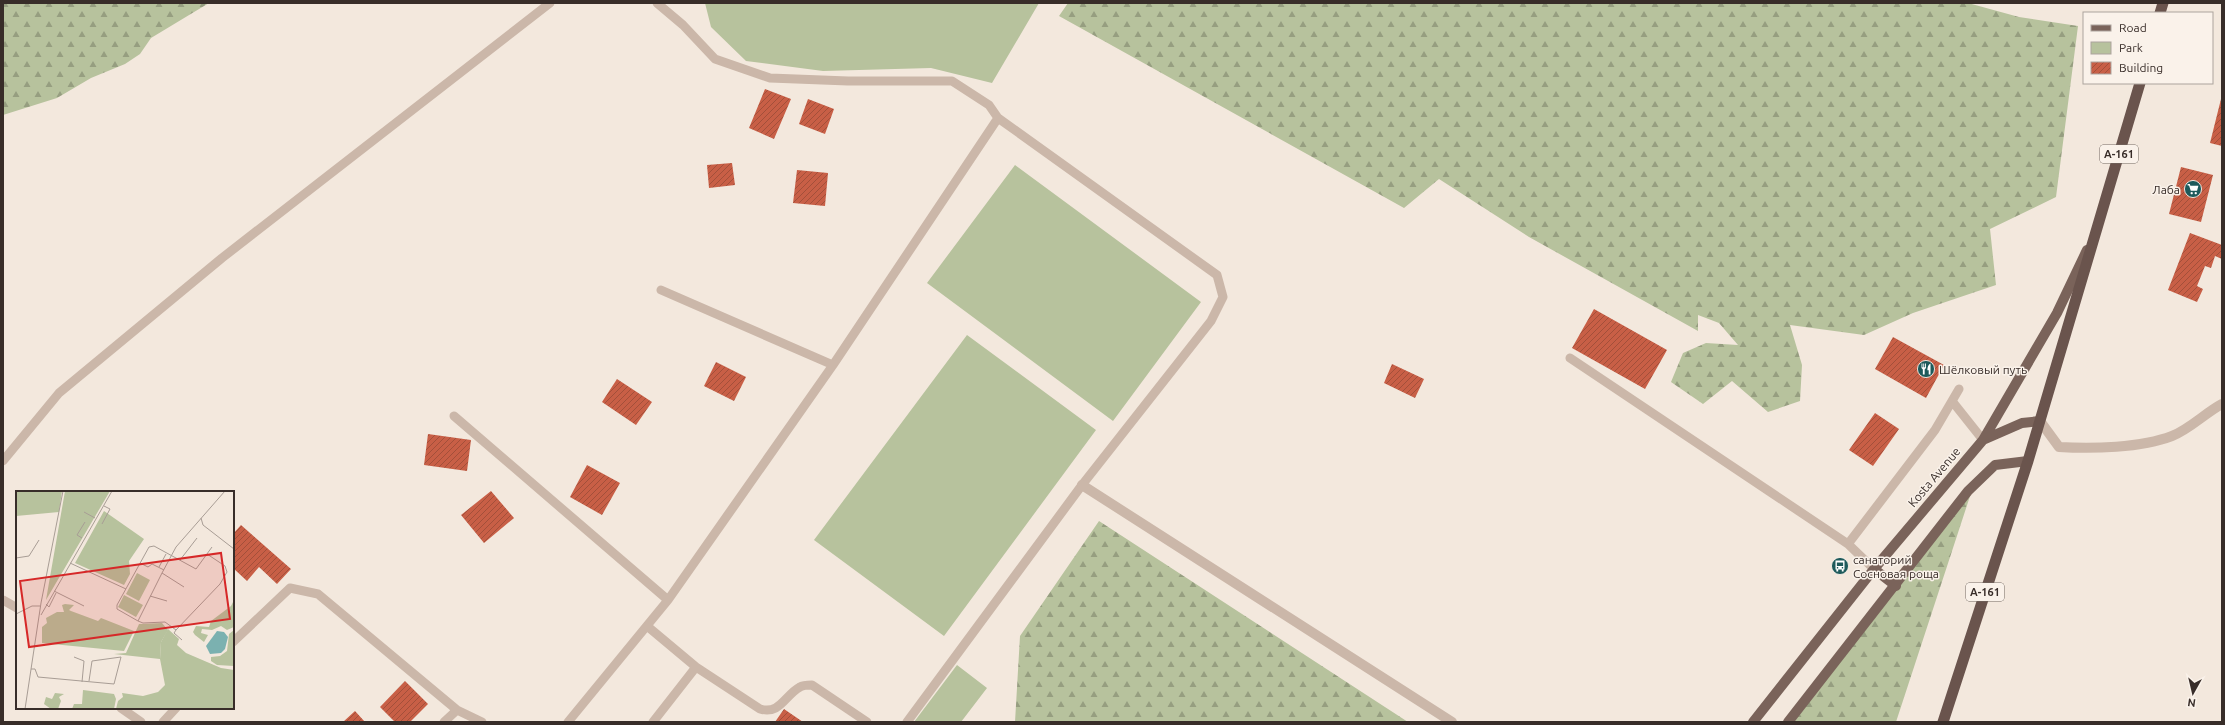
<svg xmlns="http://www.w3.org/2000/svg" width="2225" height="725" font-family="Ubuntu,sans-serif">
<defs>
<pattern id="forest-firs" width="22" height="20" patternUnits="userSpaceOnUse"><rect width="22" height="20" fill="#b7c29d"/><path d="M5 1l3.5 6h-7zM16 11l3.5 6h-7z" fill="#969e80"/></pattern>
<pattern id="building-hatch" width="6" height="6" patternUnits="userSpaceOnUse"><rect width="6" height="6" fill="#c85f46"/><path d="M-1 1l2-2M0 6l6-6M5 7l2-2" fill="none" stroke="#a34f3a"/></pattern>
</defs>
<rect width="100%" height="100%" fill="#f3e8dd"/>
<path fill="#b7c29d" d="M705,3H1039L992,83L931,68L823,71L746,61L711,27Z
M1015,165L1201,302L1113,421L927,283Z
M967,335L1096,430L944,636L814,540Z
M957,665L987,688L961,722H914Z"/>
<path fill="url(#forest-firs)" d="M3,3H209L151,38L140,54L125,64L91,78L57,98L3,115Z
M1068,3H1968L2019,17L2078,26L2056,197L1990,229L1996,285L1913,313L1864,335L1790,325L1802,365L1800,401L1768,412L1732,381L1703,404L1671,382L1683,353L1706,343L1738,345L1719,323L1698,315V331L1529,237L1439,179L1404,208L1059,16Z
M1973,487L1896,722H1793Z
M1099,521L1408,722H1015L1020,636Z"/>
<path fill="url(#building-hatch)" d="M765,89L791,99L774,139L749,128Z
M808,99L834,109L825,134L799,124Z
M2221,99H2222V146L2210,143Z
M732,163L735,185L709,188L707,165Z
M2181,167L2213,175L2201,222L2169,214Z
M797,170L828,173L825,206L793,203Z
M2190,233L2222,245V259L2215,256L2211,268L2205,266L2197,286L2203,289L2197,302L2168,290Z
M1594,309L1667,350L1645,389L1572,348Z
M1893,337L1944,365L1926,398L1875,369Z
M716,362L746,377L734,401L704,386Z
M1392,364L1424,379L1415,398L1384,383Z
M617,379L652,402L636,425L602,402Z
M1875,413L1899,429L1873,466L1849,450Z
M428,434L471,440L467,471L424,465Z
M587,465L620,483L602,515L570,497Z
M491,491L514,518L484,543L461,515Z
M241,525L291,569L277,584L259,567L247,581L233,568V534Z
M405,681L428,704L410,722H395L380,707Z
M784,709L803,722H775Z
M355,711L365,722H343Z"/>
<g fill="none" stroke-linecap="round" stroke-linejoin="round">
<path stroke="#cbb7a9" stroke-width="9" d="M657,3L683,25L715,59L770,78L848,81H952L989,105L998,118
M661,290L833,365
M1570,358L1848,544L1874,569
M1952,401L1959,389
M454,416L668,600L568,722
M3,461L59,393L222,258L550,3
M1848,544L1935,430L1952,401L1983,440
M3,600L17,608
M668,600L833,365L998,118L1217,275L1223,297L1211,321L1082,485L907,722
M647,626L696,667L760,709C780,715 785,695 800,687C803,685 809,685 812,685L867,722
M233,642L290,588L318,594L457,710L482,722
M121,708L141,722
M163,722L176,708
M444,722L457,710
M653,722L696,667"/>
<path stroke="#cbb7a9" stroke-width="10" d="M2040,421L2059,447C2092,449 2141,448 2172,436C2190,429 2205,413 2222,404
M1082,485L1452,722"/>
<path stroke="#7a635a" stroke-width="10" d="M1983,440L2022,423L2040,421
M1874,569L1896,586
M1753,722L1874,569L1983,440L2057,313L2087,250
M1788,722L1968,491L1995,465L2028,461"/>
<path stroke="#6a544d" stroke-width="11" d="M2160,13L2163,3
M1943,722L2028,461L2140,83"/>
</g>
<defs>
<g id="supermarket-disc" transform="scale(0.9)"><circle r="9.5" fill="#1d5a5b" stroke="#faf2ea"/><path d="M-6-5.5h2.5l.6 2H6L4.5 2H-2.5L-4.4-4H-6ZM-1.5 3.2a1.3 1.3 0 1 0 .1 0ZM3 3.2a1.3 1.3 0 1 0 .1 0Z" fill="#fff"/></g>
<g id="restaurant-disc" transform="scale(0.9)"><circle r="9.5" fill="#1d5a5b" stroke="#faf2ea"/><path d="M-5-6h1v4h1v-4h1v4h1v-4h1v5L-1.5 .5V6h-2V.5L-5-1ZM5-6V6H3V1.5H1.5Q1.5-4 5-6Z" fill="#fff"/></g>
<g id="bus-disc" transform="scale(0.9)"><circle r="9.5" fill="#1d5a5b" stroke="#faf2ea"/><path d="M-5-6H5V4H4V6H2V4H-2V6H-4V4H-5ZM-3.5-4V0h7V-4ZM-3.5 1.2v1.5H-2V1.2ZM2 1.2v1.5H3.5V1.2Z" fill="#fff"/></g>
</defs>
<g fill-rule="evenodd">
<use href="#supermarket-disc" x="2193" y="189"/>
<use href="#restaurant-disc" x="1926" y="369"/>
<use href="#bus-disc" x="1840" y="566"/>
</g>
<g text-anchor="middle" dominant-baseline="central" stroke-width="3" stroke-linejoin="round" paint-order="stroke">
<g fill="#faf2ea" stroke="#726863" stroke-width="1">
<rect x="2100" y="145" width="38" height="18" rx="3"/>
<rect x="1966" y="583" width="38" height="18" rx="3"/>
</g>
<g font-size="11" font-weight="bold" fill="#382d29">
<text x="2119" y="154">А-161</text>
<text x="1985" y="592">А-161</text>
</g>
<g font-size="12" fill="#382d29" stroke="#faf2ea" text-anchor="start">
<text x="2180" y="189" text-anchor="end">Лаба</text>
<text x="1939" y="369">Шёлковый путь</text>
<text x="1853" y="559">санаторий<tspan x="1853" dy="14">Сосновая роща</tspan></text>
</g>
<g font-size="12" fill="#382d29" stroke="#faf2ea">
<text transform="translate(1934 477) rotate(-50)">Kosta Avenue</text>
</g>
</g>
<g transform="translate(16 491)">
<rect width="218" height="218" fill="#f3e8dd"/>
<path d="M121,82L134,89L123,110L110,103ZM108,104L127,114L120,126L102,116ZM146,132L152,139L145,151L144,168L98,163L110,162L123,133Z" fill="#b7c29d"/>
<path d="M0,0H46L43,21L0,25ZM49,0H94L30,109ZM88,20L128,48L113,70L114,83L108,94L59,72ZM218,109V136L211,139L205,135L196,139L186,138L185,142L192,144L188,151L179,144L177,141L180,135L193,136L195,130L215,115ZM49,113L58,114L53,119L55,120L82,130L85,127L118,140L108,160L26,152V136L31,132L30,127L41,121H48L46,114ZM152,138L163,148L161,154L170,162L205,177L218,179V218H100L102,210L107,206L106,202L127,205L142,201L149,194L144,168L145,151ZM218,139V175L201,174L195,170V166L204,165L211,160L213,143ZM67,199L98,203L100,208L98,218H56L58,213H66ZM39,202L48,203L43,206L45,210L42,218H35L28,213L30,206L36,208Z" fill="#b7c29d"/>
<path d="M201,140L208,141L212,146L209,158L205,162L194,163L190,155Z" fill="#7bb1b0"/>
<path fill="none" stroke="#a89d95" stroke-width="1" d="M68,21L79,27M185,27L187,34L218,58M86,33L94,18L88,15M66,47L61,44L69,31M0,67L13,65L23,49M164,69L181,47M54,72L110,98M124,72L132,76L136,73L148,79M143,76L150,63M146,82L122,130L101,118V114L133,56L138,55L180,78L196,56M168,96L146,82L160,56L209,0M38,100L68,115M134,105L151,110M30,113L33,116L40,102M0,123L16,115H24M25,124L96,0M122,130L127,132L149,131L160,139L158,142L166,149M160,139L204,93L211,81L209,75L191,63M58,166L68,170L66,191M15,178H19L22,186L98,193L105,166L76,170L73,190M9,218L25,112L47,0"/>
<path fill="#d62828" fill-opacity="0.15" stroke="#d62828" stroke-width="2" d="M205,62L214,128L13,156L4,90Z"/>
<rect width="218" height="218" fill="none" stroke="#382d29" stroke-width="2"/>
</g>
<rect width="2225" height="725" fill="none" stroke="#382d29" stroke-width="8"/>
<rect x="2083" y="12" width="130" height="72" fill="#faf2ea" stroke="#aca39d"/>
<rect x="2091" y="25" width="20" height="6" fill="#7a635a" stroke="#aca39d"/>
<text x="2119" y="32" font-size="12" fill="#382d29">Road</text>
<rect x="2091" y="42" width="20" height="12" fill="#b7c29d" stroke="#aca39d"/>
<text x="2119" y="52" font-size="12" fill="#382d29">Park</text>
<rect x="2091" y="62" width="20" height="12" fill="url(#building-hatch)" stroke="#aca39d"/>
<text x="2119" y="72" font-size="12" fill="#382d29">Building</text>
<g transform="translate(2193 693) rotate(188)" stroke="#faf2ea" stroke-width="3" paint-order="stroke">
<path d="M0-3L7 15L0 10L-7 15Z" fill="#382d29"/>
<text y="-6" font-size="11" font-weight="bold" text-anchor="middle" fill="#382d29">N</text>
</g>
</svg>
